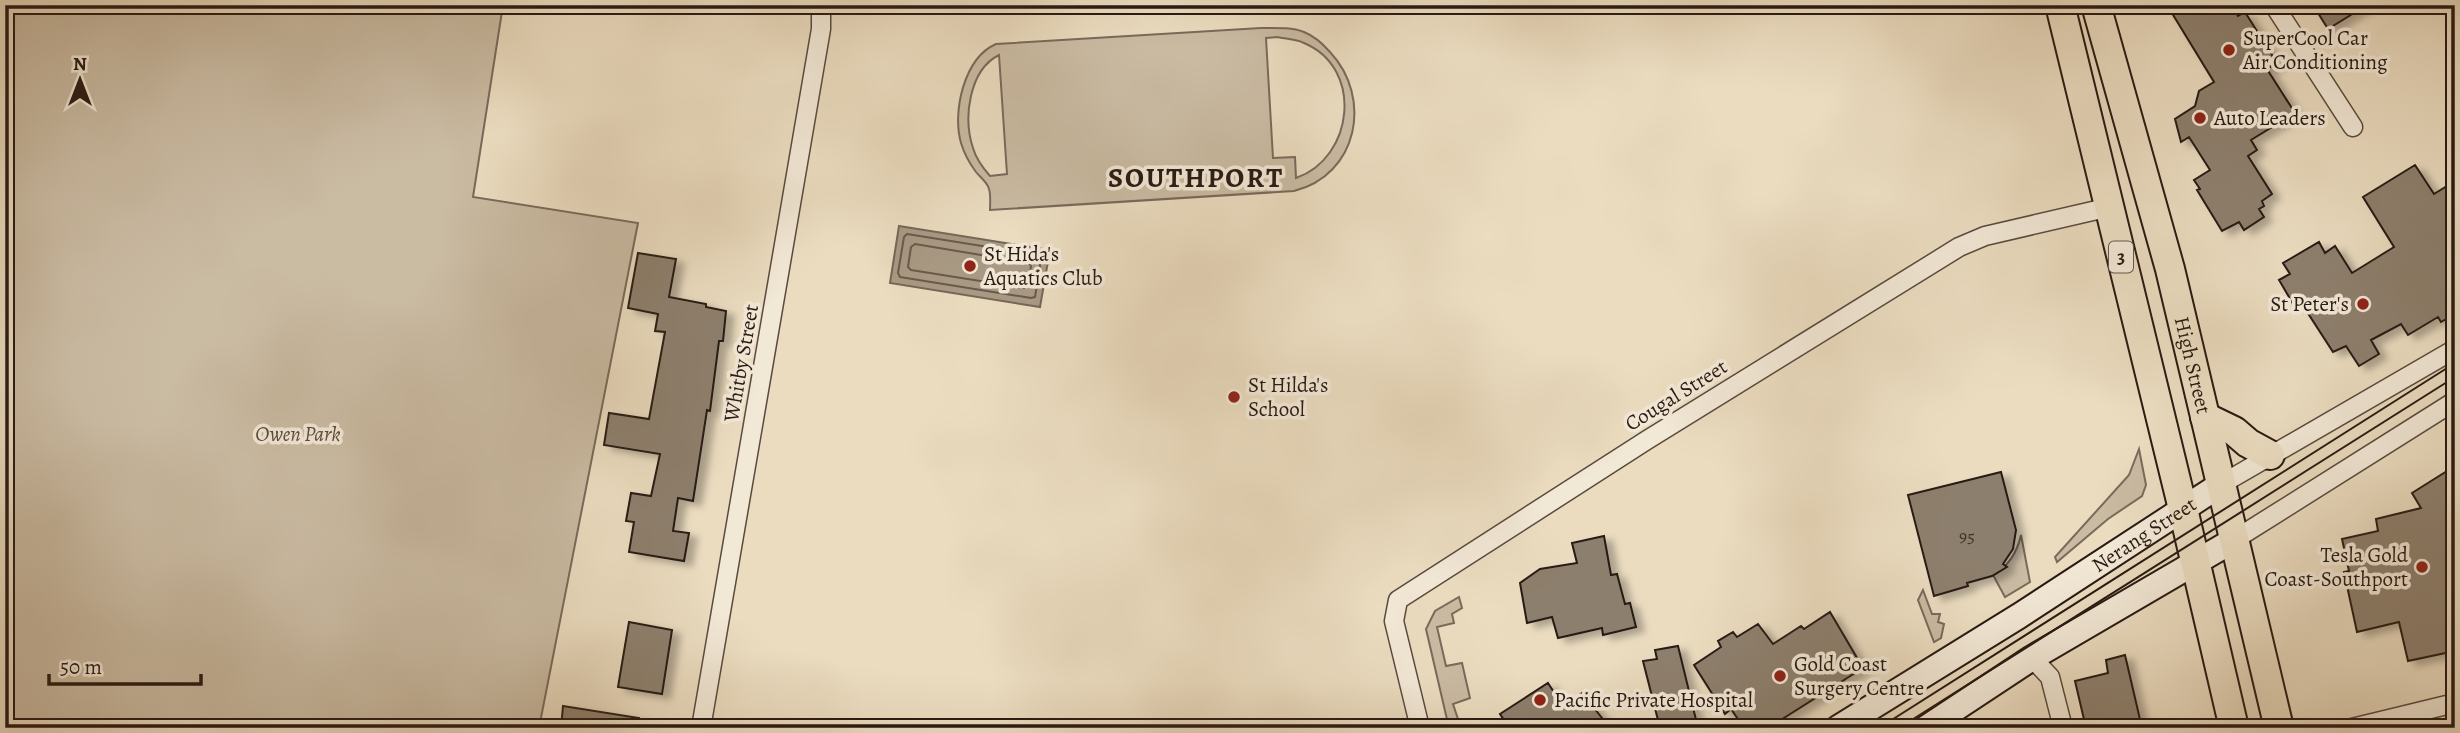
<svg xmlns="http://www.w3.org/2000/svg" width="2460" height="733" font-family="Alegreya,serif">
<defs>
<filter id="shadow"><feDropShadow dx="8" dy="4.5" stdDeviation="3.5" flood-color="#0004"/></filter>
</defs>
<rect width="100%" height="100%" fill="#ebdcc0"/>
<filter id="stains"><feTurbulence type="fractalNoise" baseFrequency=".00286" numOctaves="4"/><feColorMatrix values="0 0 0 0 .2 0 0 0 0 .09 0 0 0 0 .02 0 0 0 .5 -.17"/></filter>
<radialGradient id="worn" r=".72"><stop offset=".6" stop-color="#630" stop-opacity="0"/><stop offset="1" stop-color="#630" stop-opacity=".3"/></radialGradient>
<path fill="#cabba3" stroke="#796a5b" stroke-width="2" fill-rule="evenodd" d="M5,5H503L473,197L638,223L539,728H5Z
M1261,28C1275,28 1291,27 1304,32C1314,36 1323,44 1330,52C1373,98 1358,175 1294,191L990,210C990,204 991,195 989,189C988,183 980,177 976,172C970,164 964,153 961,143C952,112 964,58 996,44ZM1277,37C1286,39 1296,39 1304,43C1364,68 1354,158 1296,178L1295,157L1273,158L1266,38ZM999,55L1007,174L990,176C983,168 976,159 973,148C963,118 969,70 999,55Z
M2139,449L2146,485L2142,496L2108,519L2057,562L2055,557L2129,475Z
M2021,535L2030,582L2005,597L1993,575C2009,566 2017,553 2021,535Z
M1923,590L1932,614H1940L1938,622L1944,624L1941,638L1934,642L1918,600Z
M1459,597L1462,608L1452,614L1454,623L1437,627L1446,666L1462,663L1470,698L1453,704L1461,728H1449L1426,629L1435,611Z"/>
<path fill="#a99a85" stroke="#756757" stroke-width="2" d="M899,226L1050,250L1040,307L890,283Z"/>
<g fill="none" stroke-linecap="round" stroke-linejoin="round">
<path stroke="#685a4c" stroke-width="2" d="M907,234L1039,255L1041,259L1035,297L1031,298L900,277L898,273L904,237Z
M915,244L1029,263L1031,266L1028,286L1024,288L911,270L908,267L911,247Z"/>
</g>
<path fill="#8d7f6d" stroke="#281a13" stroke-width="2" filter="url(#shadow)" d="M2167,5H2232L2238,16L2245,12L2277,63L2267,69L2295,113L2251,140L2257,150L2248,156L2272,194L2262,201L2264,206L2259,209L2264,217L2244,230L2239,222L2222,231L2197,190L2200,189L2194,180L2210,170L2189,137L2181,142L2175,119L2195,106L2199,91L2214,82Z
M2313,5H2367L2328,29Z
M2415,165L2434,194L2455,181V314L2441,322L2438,317L2408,335L2401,324L2371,340L2379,354L2359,366L2346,346L2333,352L2298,298L2292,302L2279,280L2290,274L2283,263L2319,242L2325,253L2335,246L2352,273L2394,247L2363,197Z
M638,253L676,259L669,297L706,304V307L726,311L723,341H719L710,411L707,410L693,501L678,498L673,531L689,533L684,561L629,552L634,522L626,521L631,493L651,496L660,454L604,445L609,413L649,419L665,332L655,331L658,314L628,308Z
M2455,466V651L2408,661L2399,622L2357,632L2344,572L2349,571L2342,539L2378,531L2376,519L2421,508L2412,493Z
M2001,472L2016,530L2013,549L2003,564L2007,567L1992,576L1967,583L1968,586L1934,596L1908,495Z
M1604,536L1611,575L1617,574L1625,604L1630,603L1636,627L1603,635L1602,628L1558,638L1552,617L1527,623L1520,583L1540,569L1577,563L1572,543Z
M1830,612L1863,668L1768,728H1744L1731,709L1725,714L1694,665L1721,647L1718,641L1733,632L1737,637L1758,624L1773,644L1801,626L1804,629Z
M629,622L672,630L662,694L618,687Z
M1678,646L1698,728H1660L1643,661L1657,659L1655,650Z
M2125,655L2142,728H2086L2075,681L2108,673L2106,660Z
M1548,683L1563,706L1582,693L1610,728H1509L1500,714Z
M563,706L639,718V728H561Z"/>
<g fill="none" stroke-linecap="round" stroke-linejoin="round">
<g stroke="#594a3e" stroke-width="21">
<path id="street" d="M2274,5L2353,127
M2220,485L2455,349
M2234,540L2455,401
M2032,658L2050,677L2063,728
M701,728L821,29V5
M1420,728L1394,621L1398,600L1647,440L1959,247L1985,236L2110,207
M2352,728L2455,703"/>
</g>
<g stroke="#281a13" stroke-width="28">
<g id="secondary">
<path id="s1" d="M1838,728L2019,616L2220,485"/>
<path d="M1926,728L2032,658L2234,540"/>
</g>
</g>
<g stroke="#281a13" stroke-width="32">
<g id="primary">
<path d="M2060,5L2183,509L2234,728"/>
<path id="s2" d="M2096,5L2170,269L2279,728"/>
<path d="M2205,417L2234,431L2248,443L2270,455"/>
</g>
</g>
<use href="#street" stroke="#f2e8d6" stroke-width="18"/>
<use href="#secondary" stroke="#f2e8d6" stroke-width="24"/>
<use href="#primary" stroke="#ebdcc0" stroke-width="28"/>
<path stroke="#281a13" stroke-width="2" d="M1879,728L2455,363
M1899,728L2455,377"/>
</g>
<g fill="#8f2418" stroke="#f2e8d6" stroke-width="2.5">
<circle cx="2229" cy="50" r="7"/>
<circle cx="2200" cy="118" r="7"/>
<circle cx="970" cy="266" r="7"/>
<circle cx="2363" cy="304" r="7"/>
<circle cx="1234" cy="397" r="7"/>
<circle cx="2422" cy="567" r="7"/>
<circle cx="1780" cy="676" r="7"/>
<circle cx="1540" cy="700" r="7"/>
</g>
<g text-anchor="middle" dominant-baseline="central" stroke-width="7" stroke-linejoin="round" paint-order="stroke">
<g font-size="18" fill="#41332a">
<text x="1967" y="536">95</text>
</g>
<rect fill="#f2e8d6" stroke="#65584e" stroke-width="2" x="2109" y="241.5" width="24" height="31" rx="5"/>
<g font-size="19" font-weight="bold" fill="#281a13">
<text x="2121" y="257">3</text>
</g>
<g font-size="21" fill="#281a13" stroke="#f2e8d6" text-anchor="start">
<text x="2243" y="38">SuperCool Car<tspan x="2243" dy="24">Air Conditioning</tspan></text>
<text x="2214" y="118">Auto Leaders</text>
<text x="984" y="254">St Hida's<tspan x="984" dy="24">Aquatics Club</tspan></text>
<text x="2349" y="304" text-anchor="end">St Peter's</text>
<text x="1248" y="385">St Hilda's<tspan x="1248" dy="24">School</tspan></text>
<text x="2408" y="555" text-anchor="end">Tesla Gold<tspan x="2408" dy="24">Coast-Southport</tspan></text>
<text x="1794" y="664">Gold Coast<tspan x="1794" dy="24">Surgery Centre</tspan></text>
<text x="1554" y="700">Pacific Private Hospital</text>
</g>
<g font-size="21" fill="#281a13" stroke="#f2e8d6">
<text transform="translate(741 363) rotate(-80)">Whitby Street</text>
<text stroke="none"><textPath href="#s2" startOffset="373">High Street</textPath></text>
<text transform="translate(1676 395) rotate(-32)">Cougal Street</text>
<text stroke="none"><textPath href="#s1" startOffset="362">Nerang Street</textPath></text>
</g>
<g font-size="21" font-style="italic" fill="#594a3e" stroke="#f2e8d6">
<text x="298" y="434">Owen Park</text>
</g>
<g font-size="28" font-weight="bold" letter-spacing="2" fill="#281a13" stroke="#f2e8d6">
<text x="1196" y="178">SOUTHPORT</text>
</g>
</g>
<rect width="2460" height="733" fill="none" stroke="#ebdcc0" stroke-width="28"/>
<rect x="7" y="7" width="2446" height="719" fill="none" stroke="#281a13" stroke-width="3.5"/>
<rect x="14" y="14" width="2432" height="705" fill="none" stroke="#281a13" stroke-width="2"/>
<g transform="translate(80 80)" stroke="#f2e8d6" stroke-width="5" paint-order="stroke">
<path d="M0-5L12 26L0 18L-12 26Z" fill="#281a13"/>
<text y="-10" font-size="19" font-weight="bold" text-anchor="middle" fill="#281a13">N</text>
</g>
<path d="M49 674v10h152v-10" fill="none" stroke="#281a13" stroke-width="3.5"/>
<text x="60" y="674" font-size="21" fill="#281a13" stroke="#f2e8d6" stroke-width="5" paint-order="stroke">50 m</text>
<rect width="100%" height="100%" filter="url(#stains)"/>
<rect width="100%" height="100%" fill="url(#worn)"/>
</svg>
